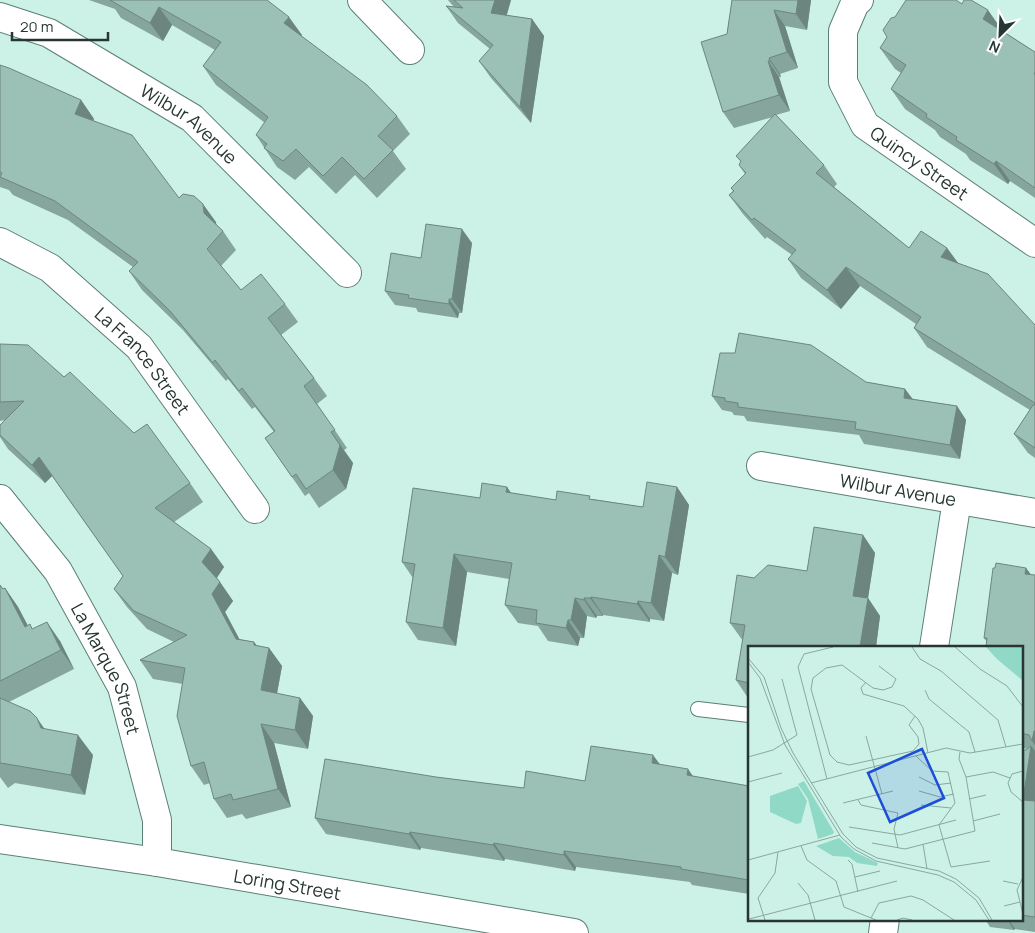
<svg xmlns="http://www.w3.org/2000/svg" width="1035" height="933" font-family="Manrope,sans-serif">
<rect width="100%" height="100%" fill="#ccf2e7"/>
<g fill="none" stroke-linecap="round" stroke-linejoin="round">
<g stroke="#5c7f76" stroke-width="16">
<path id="service" d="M698,709L749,715"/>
</g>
<g stroke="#5c7f76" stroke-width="30">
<g id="minor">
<path d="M362,0L410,50"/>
<path id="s1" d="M859,0L855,3L843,31V82L865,125L1035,243"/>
<path id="s2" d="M0,17L49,33L192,118L347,273"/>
<path id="s3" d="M0,242L50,268L139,347L255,509"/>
<path id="s4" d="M761,466L1035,513"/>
<path id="s5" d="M0,499L58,571L122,687L157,820V862"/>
<path d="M934,647L957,500"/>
<path d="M883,933L885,919"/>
</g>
</g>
<g stroke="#5c7f76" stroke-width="30">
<g id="tertiary">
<path id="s6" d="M0,839L157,862L574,933"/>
</g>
</g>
<use href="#service" stroke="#fff" stroke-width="14"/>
<use href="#minor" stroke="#fff" stroke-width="28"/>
<use href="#tertiary" stroke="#fff" stroke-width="28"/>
</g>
<path fill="#85a59d" d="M89,0H267L302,35L301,36L397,116L410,134L393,151L406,169L377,198L355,175L336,194L309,167L295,180L277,167L256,135L265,123L216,85L203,66L215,50L172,25L163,41L121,18L115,9Z
M448,0H511L507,15L532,19L544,36L531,123L491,78L479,61L490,49L458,23L446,6L454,7Z
M732,0H811L807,30L785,26L798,68L780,74L781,77H779L790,111L776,115L824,165L837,184L834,187L909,248H947L958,263L1035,325V458L1028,453L1014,434L1030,410L927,347L914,328L916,324L860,286L841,309L801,278L788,259L792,255L767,237L765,239L743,214L729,195L733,191L731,188L745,174L739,165L741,162L736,156L773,117L734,128L723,112L727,34Z
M962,4L1035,52V198L1010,181L1008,184L970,160L966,154L940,137L935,130L905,109L891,89L901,73L895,69L880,48Z
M0,65L81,100L94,119L93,120L179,198L216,222V225L223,231L236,250L221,266L241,290L285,304L298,322L281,335L314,378L327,396L317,404L347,448L344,450L353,463L346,489L319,508L309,493L305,496L265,438L274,432L255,407L252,409L228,379L226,381L183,330L142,290L129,271L133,267L68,220L13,195L9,190L0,187Z
M472,243L462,313H459L458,318L418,312L416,308L395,305L385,291L421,258Z
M0,344L64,377L134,433L190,483L203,502L174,522L211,549L224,567L217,578L233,601L225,612L239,639L254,642L257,646L269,648L282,666L277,694L300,698L313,716L308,749L274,743L291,807L246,819L242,814L227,818L214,799L210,783L204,785L191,766L183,684L153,679L140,660L174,642L147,629L127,607L114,589L123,576L52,476L45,483L8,449L0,437V425L5,420L0,421Z
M866,382L905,389L913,399L957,406L966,420L960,459L864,444L859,435L747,421L744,416L734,415L732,412L722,410L712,396Z
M507,487L511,493L556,500L592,499L643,507L677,487L689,505L678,575L672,573L664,621L650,619V622L603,615V616H597L596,618L587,616L584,638H580L578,646L548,641L538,626L518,623L505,605L509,579L467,572L456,646L418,640L406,622L413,578L402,562L480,498Z
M863,535L875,553L868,598L880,616L876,647H749L748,698L736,680L743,641L730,623L754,578L807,571Z
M1026,568L1031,575H1035V932L1015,929L1014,930L990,927L985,919H1021V750H1026L1028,749L1021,748V647L987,642L984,638Z
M0,585L3,589L5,588L18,607L28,626L33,629L60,641L74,669L9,702L44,729L93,755L85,795L15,783L8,788L0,777Z
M660,765L688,769L692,776L749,786V894L692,885L690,882L576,867L575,871L505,859L504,861L421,848L420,850L326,834L315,818L436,777L524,788L585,781Z"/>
<path fill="#6c867f" d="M495,0H511L502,29L491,13Z
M798,0H811L807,30L796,14Z
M159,7L172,25L163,41L150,23Z
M774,10L785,26L798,68L787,52Z
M988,10L1002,30L997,39L983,19Z
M289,17L302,35L297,41L284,23Z
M532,19L544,36L531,123L520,107Z
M769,58L780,74L781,77L770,61Z
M768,61L779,77L790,111L779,95Z
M81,100L94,119L88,132L75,114Z
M996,161L1010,181L1008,184L994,164Z
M203,204L216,222L217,231L204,213Z
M462,229L472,243L462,313L452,299Z
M947,248L961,267L941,257Z
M846,267L860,286L841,309L827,290Z
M449,299L459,313L458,318L449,304Z
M905,389L915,403L904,398Z
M957,406L966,420L960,459L950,445Z
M331,432L353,463L346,489L333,470Z
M39,457L52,476L45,483L32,465Z
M507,487L519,505L506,492Z
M677,487L689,505L678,575L665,557Z
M863,535L875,553L868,598L880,616L876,647H860L853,596Z
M211,549L224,567L215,580L202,562Z
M454,554L467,572L456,646L443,628Z
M659,555L672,573L664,621L651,603Z
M1026,568L1035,580L1025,574Z
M220,582L233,601L225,612L249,657L236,639L212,594Z
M5,588L18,607L38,645L25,627Z
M591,597L603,615V616L590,598Z
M575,598L587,616L584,638L571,620Z
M584,598L597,616L596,618L584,600Z
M638,601L650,619V622L637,604Z
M568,620L580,638L578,646L566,628Z
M47,622L60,641L74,669L61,650Z
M254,642L267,659L269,648L282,666L274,709L261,690L254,645Z
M300,698L313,716L308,749L295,730Z
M37,718L51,738L41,728Z
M261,724L274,743L291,807L278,789Z
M1034,731L1035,733V745L1032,741Z
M78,735L93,755L85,795L71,775Z
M1031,746L1035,751V811L1023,800Z
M653,755L665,771L652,763Z
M688,769L699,785L687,775Z
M410,832L421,848L420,850L409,834Z
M494,843L505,859L504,861L493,845Z
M564,851L576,867L575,871L564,855Z
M1007,919H1008L1015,929L1014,930Z"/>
<path fill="#9bc0b6" stroke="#6c867f" d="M110,0H267L289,17L284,23L367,85L397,116L378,136L393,150L364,179L342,157L323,176L296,149L283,161L264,148L267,144L256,135L268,117L203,66L221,42L159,7L150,23Z
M454,0H495L491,13L532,19L520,107L479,61L493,45L446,6L463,8Z
M732,0H798L796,14L774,10L787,52L769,58L770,61H768L779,95L723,112L701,42L727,34Z
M906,0H956L962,4L964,0H971L988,10L983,19L1035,52V72L1034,74H1035V188L996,161L994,164L956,140L957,137L926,117L927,114L891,89L906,65L880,48L887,37L883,30L891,18L895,17Z
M0,65L9,68L81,100L75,114L132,135L179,198L183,194L194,196L203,204L204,213L223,231L207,249L241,290L261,274L285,304L268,318L314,378L304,386L335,430L331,432L340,445L333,470L306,489L296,474L292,477L265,438L275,431L242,388L239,391L215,360L213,363L170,311L129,271L138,262L55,201L0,177L2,173L0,172Z
M775,114L824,165L816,173L909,248L921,231L947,248L941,257L988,274L1035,325V405L1034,404L1035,403L914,328L921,317L846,267L827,290L788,259L796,250L754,218L752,220L729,195L734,191L731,188L746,173L739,165L741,161L736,156Z
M426,224L462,229L452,299H449V304L408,298L409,295L385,291L391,253L421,258Z
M739,333L811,345L866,382L905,389L904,398L957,406L950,445L855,429L856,422L738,407V403L725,401V398L712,396L720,353H735Z
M0,344L28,345L64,377L70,372L134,433L147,424L190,483L155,508L211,549L202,562L220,582L212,594L236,639L254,642V645L269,648L261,690L300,698L295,730L261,724L278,789L233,800L231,794L214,799L204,762L191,766L177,716L185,668L140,660L187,635L134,611L114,589L123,576L39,457L32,465L0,435V425L24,401L0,402Z
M1033,405H1035V448L1014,434Z
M647,482L677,487L665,557L659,555L651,603L638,601L637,604L591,597L590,598H584V600L575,598L571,620H568L566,628L536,623L537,610L505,605L512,563L454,554L443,628L406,622L415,564L402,562L413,488L480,498L482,483L507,487L506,492L556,500L557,491L590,496L589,499L643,507Z
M814,527L863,535L853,596L868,598L860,647H749V683L736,680L745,625L730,623L737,575L754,578L768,565L807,571Z
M996,563L1026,568L1025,574L1035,575V731H1034L1032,741L1029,735L1021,733V647H986L987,638H984L993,568H995Z
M0,585L3,589L5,588L25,627L30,624L32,629L47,622L61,650L0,681Z
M0,698L30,711L37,718L41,728L78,735L71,775L1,763H0Z
M591,746L653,755L652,763L688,769L687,775L749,786V880L681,869V867L564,851V855L494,843L493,845L410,832L409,834L315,818L325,759L436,777L524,788L526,771L585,781Z
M1031,746L1023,800L1035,801V917L1021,915V750H1026Z"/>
<g text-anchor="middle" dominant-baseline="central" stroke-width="4.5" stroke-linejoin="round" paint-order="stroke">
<g font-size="18" fill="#273632" stroke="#fff">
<text stroke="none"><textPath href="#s2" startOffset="219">Wilbur Avenue</textPath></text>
<text stroke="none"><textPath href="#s1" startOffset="201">Quincy Street</textPath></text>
<text stroke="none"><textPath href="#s3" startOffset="188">La France Street</textPath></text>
<text stroke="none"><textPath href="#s4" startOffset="139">Wilbur Avenue</textPath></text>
<text stroke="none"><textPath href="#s5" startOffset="202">La Marque Street</textPath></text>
<text stroke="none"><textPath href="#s6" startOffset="291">Loring Street</textPath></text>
</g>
</g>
<g transform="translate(748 646)">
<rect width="275" height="275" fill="#ccf2e7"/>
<path d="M238,1H275V35L249,13ZM56,135L86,186L85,188L70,193L60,153L50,138ZM50,140L59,155L53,177L48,178L22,166V150ZM91,192L107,206L130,217L129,220L109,217L101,211L85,210L68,200Z" fill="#91d9c7"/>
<path fill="none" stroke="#8aa79f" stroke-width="1" d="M164,1L172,13L193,25L250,74L258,101M207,1L232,23L259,40L275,61M0,12L16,31L33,82L45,107L95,188L108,201L129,212L191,225L208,233L231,252L244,274M0,16L12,32L37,99L93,191L106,203L128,215L190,229L206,236L228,254L241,274M131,20L148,33L144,41L135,44L125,42L94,19L78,22L65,32L63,43L82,109L89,116L101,119L165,105L171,98L170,91L161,79L167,70M118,36L113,42L115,48L156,60L170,73L175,82L180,107M177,44L181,53L221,86L227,106M118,90L134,148M168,110L184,125L200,126L207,157L191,179L203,221L242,215M0,111L25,104L49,89L34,33M275,125L264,128L260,137L263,146L275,156M171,131L187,139L203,137M218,131L245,126L262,132M79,133L50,21L56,8L85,1M0,136L34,127M63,137L198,102L222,107L275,98M171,145L192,151L206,148M221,153L238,149M110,154L113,159L150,167L146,183L150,202M95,157L145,145M173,159L203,162M225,175L252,168M101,181L152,189L208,174M124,197L157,203L227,185L218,131L211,113L212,106M175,198L179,223M53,200L59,214L88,235L96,261L128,274M0,214L92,189M100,214L104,218L110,246M107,231L132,225M275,231L269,244L275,268M255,235L270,238M50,237L60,249L67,274M256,260L272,256M123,272L131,257L163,250L175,254L206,274M1,273L149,235M17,274L10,252L27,227L30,206M149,274L155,272L164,274"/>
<path fill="#1d4ed8" fill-opacity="0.15" stroke="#1d4ed8" stroke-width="2.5" d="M174,103L196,152L142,176L120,127Z"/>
<rect width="275" height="275" fill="none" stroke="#273632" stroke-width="2.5"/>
</g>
<g transform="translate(1000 35) rotate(204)" stroke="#ffffff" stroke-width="4" paint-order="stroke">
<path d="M0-4L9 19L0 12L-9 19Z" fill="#273632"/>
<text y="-8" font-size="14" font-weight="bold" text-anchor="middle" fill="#273632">N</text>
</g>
<path d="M12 32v8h96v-8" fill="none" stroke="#273632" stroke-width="2.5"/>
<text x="20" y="32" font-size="15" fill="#273632" stroke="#ffffff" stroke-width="4" paint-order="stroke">20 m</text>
</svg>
